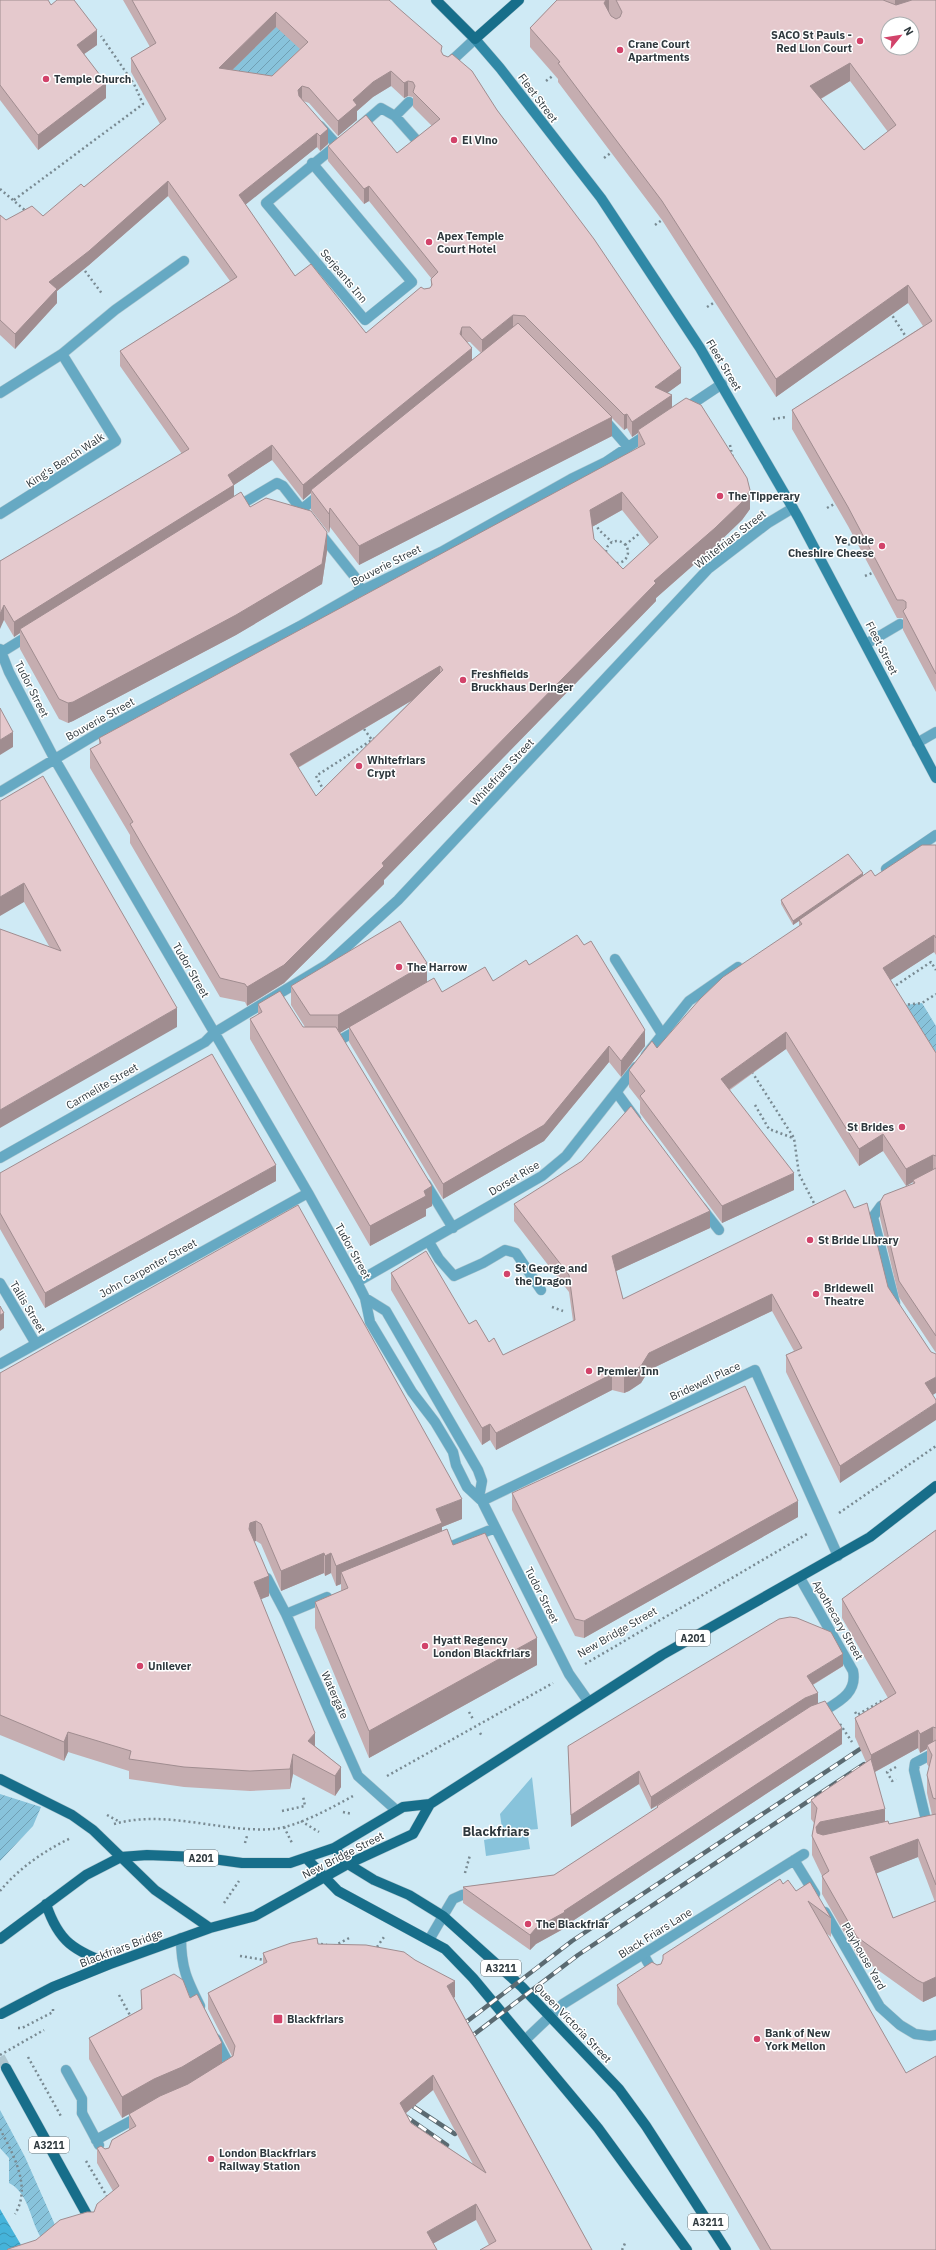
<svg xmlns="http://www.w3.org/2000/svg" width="936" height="2250" font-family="'IBM Plex Sans',sans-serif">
<defs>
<pattern id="garden-furrows" width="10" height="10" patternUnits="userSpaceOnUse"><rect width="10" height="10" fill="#88c3db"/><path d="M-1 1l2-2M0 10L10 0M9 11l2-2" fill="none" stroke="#709fb3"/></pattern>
<pattern id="water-waves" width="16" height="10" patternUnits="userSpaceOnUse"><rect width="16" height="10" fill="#45b3da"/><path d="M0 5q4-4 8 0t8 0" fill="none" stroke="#3a93b2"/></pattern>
</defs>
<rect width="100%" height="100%" fill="#cfeaf5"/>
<path fill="#88c3db" d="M532,1777L538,1829L527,1830L530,1849L486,1856L484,1840L503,1836L500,1814Z"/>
<path fill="url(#garden-furrows)" d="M278,18L308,56L272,91L213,89L265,37Z
M922,1003L936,1026V1069L896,1006Z
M0,1794L41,1807L33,1826L0,1861Z
M0,2110L25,2157L59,2234L48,2250C44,2243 39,2235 36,2228C29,2211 26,2192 9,2183V2158L0,2148Z"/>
<path fill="url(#water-waves)" d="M0,2209L24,2250H0Z"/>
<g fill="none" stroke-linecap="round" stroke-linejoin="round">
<path stroke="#afc7d0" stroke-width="10" stroke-dasharray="10 5" stroke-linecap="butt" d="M0,2057L6,2068"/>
<g stroke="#afc7d0" stroke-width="11">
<path id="lane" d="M320,126L337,145
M312,163L412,282L365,320L266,203L338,144
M0,393L62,354L115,310L184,261
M0,514L116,441L62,354
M866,644L900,624
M917,743L936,732
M615,959L662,1034
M340,1040L361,1028
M617,1093L636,1119
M701,1207L719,1230
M429,1242L439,1259L454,1276L483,1263L505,1250L516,1253L541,1290
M429,1940L453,1899L462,1895L477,1893
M643,1954L655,1975
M66,2070L82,2099V2113"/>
</g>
<g stroke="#afc7d0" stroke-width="11">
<path id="street" d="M447,65L475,39
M395,116L409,102
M359,127L381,108L395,116L419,143
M683,410L722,384
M602,417L628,447
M235,508L277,483L283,486L308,518
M302,509L322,493
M319,532L355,577L361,591
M0,649L9,672L54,758L308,1193L357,1282L365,1298L370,1322L412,1392L435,1422L453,1452L456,1465L467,1487L482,1501L569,1674L588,1701
M2,652L31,634
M0,792L105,729L300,626L361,591L441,552L571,479L606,462L649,433
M886,869L936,835
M646,1055L689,1001L738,967
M0,1158L205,1042L214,1033L328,964L398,900L708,569L768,523L793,508
M426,1184L453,1228
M891,1201L881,1206L873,1217L895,1303
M357,1282L542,1176L566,1156L636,1067
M0,1283L36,1344
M365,1298L386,1311L478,1470L482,1481L479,1497
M0,1364L308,1193
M482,1501L755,1370L838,1556
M442,1550L495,1528
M267,1578L286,1614L358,1776L396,1810
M800,1578L853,1671C857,1691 842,1700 827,1709
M286,1614L327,1597
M927,1824L914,1770L915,1763L936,1752
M794,1860L815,1894
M825,1912L880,2007L900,2025L915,2034L930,2036L936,2035
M181,1938C181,1968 187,1980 200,2006
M216,2039L229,2064L226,2070
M525,2040L563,2004L804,1854
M82,2113L99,2145
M96,2140L140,2116"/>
</g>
<g stroke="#afc7d0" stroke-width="11">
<path id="secondary" d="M475,39L500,68L601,198L700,348L798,517L936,778"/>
</g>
<g stroke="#afc7d0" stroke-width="11">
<path id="primary" d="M436,0L475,39L519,0
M0,1779L72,1815L93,1830L155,1890L210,1928
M334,1848L348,1864L374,1880L409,1895L443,1916L522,1987L619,2089L646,2126L726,2250
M306,1858L338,1891L445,1949L473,1978L598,2128L687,2250
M46,1904C59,1943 74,1950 110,1964
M0,1939L86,1875L121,1857L147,1855L198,1857L242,1863H290L334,1848L403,1807L430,1804L662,1655L870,1537L936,1486
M28,2000L53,1987L110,1964L210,1928L255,1916L348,1864L413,1834L430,1804
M6,2068L91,2222"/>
</g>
<path stroke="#798a92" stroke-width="2.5" stroke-dasharray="2 3" stroke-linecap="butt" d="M546,81L554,75
M604,158L612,152
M0,189L27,212
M14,200L143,104L134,84L101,36
M655,225L662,220
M82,267L103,295
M707,307L715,302
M890,312L908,340
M773,419L787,417
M730,445L733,459
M827,508L836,503
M595,523L599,530L612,542
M606 552a11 11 0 1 1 22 0a11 11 0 1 1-22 0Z
M625,545L640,533
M848,545L856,541
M865,576L872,573
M364,729L372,740
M324,791L316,776L375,738
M892,988L931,962L936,970
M903,1005L922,1003L936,994
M752,1072L794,1138L799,1174L816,1207
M755,1105L769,1129L793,1138
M552,1307L563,1311
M839,1513L936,1446
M585,1664L807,1534
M469,1712L473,1719
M855,1712L857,1715L883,1700L884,1702
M840,1724L852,1742
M480,1733L482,1736
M896,1767L887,1772L892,1781L896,1779
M387,1776L553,1683
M282,1811L305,1806L303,1796
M343,1812L352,1814
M107,1815L120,1822
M301,1821L319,1832
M114,1824C167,1809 221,1833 274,1829C299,1826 331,1808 353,1796
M284,1827L292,1843
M245,1843L247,1836
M465,1873L470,1855
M0,1891C18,1869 45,1850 71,1838
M224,1903L239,1881
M316,1943L327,1945
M334,1946L351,1937
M377,1947L384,1937
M240,1956L265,1960
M119,1995L131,2017
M18,2028H22L53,2012V2008
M28,2057L62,2118
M0,2129C13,2154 32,2187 15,2214
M86,2161L108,2198
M622,2250L626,2241"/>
<use href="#lane" stroke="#66a9c3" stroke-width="10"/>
<use href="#street" stroke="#66a9c3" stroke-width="10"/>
<use href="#secondary" stroke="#2f88a6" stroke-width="10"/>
<use href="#primary" stroke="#176e8a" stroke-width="10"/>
<g stroke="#5b6a71" stroke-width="4.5">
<path id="rail" d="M461,2026L572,1941L860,1749
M468,2039L578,1955L864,1764
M414,2107L455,2134
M404,2115L447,2145"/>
</g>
<use href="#rail" stroke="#fff" stroke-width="3" stroke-dasharray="9" stroke-linecap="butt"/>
<g stroke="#afc7d0" stroke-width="11" stroke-linecap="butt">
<path id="primary-bridge" d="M1,2014L28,2000"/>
</g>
<path stroke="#798a92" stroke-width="2.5" stroke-dasharray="2 3" stroke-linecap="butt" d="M0,2055L44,2030"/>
<use href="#primary-bridge" stroke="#176e8a" stroke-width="10"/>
</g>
<path fill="#c5adb0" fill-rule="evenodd" d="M0,0L51,5L97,45L84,54L106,98L38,150L0,100Z
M123,0H389L497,110L681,383L667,393L672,407L750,509L742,520L715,546L656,598V601L384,880V884L284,983L247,1006L245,1002L220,997L130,843V835L90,768V749L99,745V738L638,448V433L632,437L627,428L624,430L612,418V436L359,565L330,527L329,533L311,510V493L303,500L272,460L234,485V496L250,507L327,551L322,584L236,635L73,721L68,723L59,719L20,649V633L14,637L4,620L0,561L182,454L120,366V351L230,281L168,196L89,265L57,291V303L15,349L0,335V215L6,220L43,216L84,187L160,124L131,72V58L150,47ZM276,27L300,49L272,76L232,70ZM391,86L404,98L408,96L413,97V107L432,126L397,153L328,146V161L364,204L369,201L431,278V287L430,288L424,289L366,333L295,276L245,204L317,147L320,151L328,144L303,101L309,103L338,136L357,120V111L373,97ZM467,342H470L481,353L472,360ZM622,510L650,545L623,569L594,539L592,527ZM411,701L316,796L298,768Z
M557,0H936V692L903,630V618H897L848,526L792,429V410L923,326L908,303L776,397L662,220L558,82V79L530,47V28ZM850,81L888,132L864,150L821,99Z
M0,801L177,1027L49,946L24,902Z
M936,845V955L934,952L890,980L936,1053V1353L899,1297L880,1218V1202L913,1184V1182L906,1186L883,1151L859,1166L786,1049L730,1090L794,1190L722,1223L640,1113V1101L629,1087V1070L657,1048L799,926V921L793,925L781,904V900L863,876H875Z
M529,965L645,1046L621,1077L609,1062L544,1141L443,1199L349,1042V1027L340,1033L432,1206L426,1209V1216L370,1246L250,1039V1019L258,1015V1004L303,1027H305L291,1005V986L427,982L442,992L493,981Z
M0,1173L276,1181L45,1308L0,1229Z
M514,1204L710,1228L616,1271L623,1299L888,1287L933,1395L840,1483L786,1372V1355L794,1351L772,1311L649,1370L641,1383L629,1391L624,1393L612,1390L496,1450L490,1440L482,1445L391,1290V1273L469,1324L503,1355L573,1321L569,1292L514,1221Z
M0,1373L462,1519L442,1527V1531L453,1545L537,1665L369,1758L315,1628V1602L341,1591V1584L336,1586L331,1573L325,1576L324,1573L281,1591L261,1544L256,1541H254L269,1596L261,1599L315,1746L341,1767V1787L335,1796L293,1774L290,1789L250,1791L184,1787L129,1779V1771L68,1752L64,1761L0,1735Z
M512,1493L798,1517L584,1638L575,1636L512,1510Z
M936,1530V1996L923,2002L917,1998L857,1955L822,1894V1876L812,1855V1836L814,1823L811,1819V1800L866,1762L855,1737V1718L888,1698L842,1618V1599ZM918,1748L920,1753L927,1749V1764L929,1767L927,1775V1793L932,1815L889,1824L885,1822L875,1772ZM918,1857L935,1902L893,1918L876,1873Z
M843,1666L813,1685L818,1704L842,1744L565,1926V1928L536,1944L530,1950L463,1903V1887L554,1875L657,1808V1806L651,1809L639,1784L571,1827L568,1746Z
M783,1884L796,1891L831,1918V1937L826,1933L936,2250H760L617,2004V1985L657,1965L661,1964L663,1960V1955Z
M318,1944L455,1997L454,1998L592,2250L489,2245L476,2220L36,2240L94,2212L113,2191L97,2163V2148L105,2149L109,2148L129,2130V2114L122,2118L89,2059V2038L141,2009V1990L190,1998L222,2063L232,2056L208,2009V1993L263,1964V1953ZM433,2090L473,2164L411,2123L406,2113Z"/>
<path fill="#a08d90" d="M606,0H609V16L604,3Z
M895,0H930L895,10Z
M276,12V27L219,83V68Z
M97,30V45L77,59V45Z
M850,63V81L810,105V86Z
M391,71V86L373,97L357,111V120L338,136V121L353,100L373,82Z
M408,81V96L404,98V83Z
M106,83V98L38,150V135Z
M302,86V101L298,105V90Z
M328,129V144L320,151V136Z
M317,133V147L239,210V195Z
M168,181V196L89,265L57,291V303L15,349V334L49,282Z
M369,186V201L364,204V189Z
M908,285V303L776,397V379Z
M513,315V330L482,355V340Z
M462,327V342L460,334Z
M472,348V363L311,490V493L303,500V485Z
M681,368V383L655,402V387Z
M672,395V410L638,430V433L632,437V422Z
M627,414V428L624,430V415Z
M612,417V436L359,565V546Z
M272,445V460L234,485V500L20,629V633L14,637V622L228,475Z
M750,490V509L742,520L715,546L656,598V601L384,880V884L284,983L247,1006V987L382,863L654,581Z
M622,492V510L590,528V510Z
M330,508V527L329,533V514Z
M327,532V551L322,584L236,635L73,721L68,723V703Z
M4,605V620L0,629V614Z
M440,666V684L290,772V754Z
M13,732V747L0,755V740Z
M863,873V877L793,925V921Z
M24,883V902L0,916V897Z
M934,935V952L883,985V968Z
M427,963V982L338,1034V1015Z
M177,1008V1027L0,1128V1110Z
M645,1030V1046L621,1077V1061Z
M786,1032V1049L721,1095V1079Z
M609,1046V1062L544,1141L443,1199V1184Z
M883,1134V1151L859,1166V1149Z
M933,1155V1172L913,1180V1182L906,1186V1169Z
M276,1165V1181L45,1308V1293Z
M794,1173V1190L722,1223V1206Z
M432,1186V1206L426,1209V1216L370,1246V1226Z
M710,1211V1228L612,1273V1256Z
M772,1294V1311L649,1370L641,1383L629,1391L624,1393V1376L649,1353Z
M4,1313V1328L0,1331V1315Z
M612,1374V1390L496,1450V1433Z
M936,1377V1393L925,1400V1383Z
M936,1403V1420L840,1483V1466Z
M490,1424V1440L482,1445V1428Z
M462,1499V1519L442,1527V1543L341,1572V1584L336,1586V1566L436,1509Z
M798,1501V1517L584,1638V1621Z
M256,1521V1541L250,1543L249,1529L250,1523Z
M324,1553V1573L281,1591V1571Z
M331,1553V1573L325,1576V1556Z
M269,1576V1596L254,1602V1582Z
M537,1638V1665L369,1758V1731Z
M843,1654V1666L807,1688V1676Z
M818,1693V1705L805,1710L651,1809V1797L805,1698Z
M933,1727V1746L927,1745V1749L920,1753V1734Z
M842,1728V1744L565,1926V1928L536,1944L530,1950V1935L536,1928Z
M918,1730V1748L871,1774V1755Z
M68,1732V1752L64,1761V1742Z
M315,1733V1753L308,1741Z
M293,1754V1774L290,1789V1769Z
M341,1767V1787L335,1796V1776Z
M639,1771V1784L571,1827V1815Z
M885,1809V1827L816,1845V1827L820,1822Z
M918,1839V1857L870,1876V1857Z
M936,1977V1996L923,2002V1983Z
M455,1981V1997L447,2001V1986Z
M222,2043V2065L182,2088L154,2100L122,2118V2097L154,2079Z
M433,2075V2090L400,2118V2103Z
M476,2204V2220L427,2247V2232Z"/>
<path fill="#e5c9cd" stroke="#a08d90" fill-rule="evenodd" d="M0,0H48L51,5L57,0H74L97,30L77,45L106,83L38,135L0,85Z
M132,0H389L442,46L441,51L443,55L448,57L452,54L472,71L497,110L594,239L681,368L655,387L672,395L632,422L627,414L624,415L525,316L513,315L482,340L470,327H462L460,334L472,348L303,485L272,445L228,475L234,485L14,622L4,605L0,614V561L189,449L120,351L237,277L168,181L89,251L49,282L57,289L15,334L0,320V215L6,220L32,206L43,216L81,184L84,187L166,119L131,58L156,43ZM276,12L308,42L272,76L219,68ZM391,71L404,83L408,81L413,82L415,86L413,92L440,119L397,153L366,115L328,146L364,189L369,186L438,272L431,279L432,285L430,288L424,289L421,287L366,333L311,264L295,276L239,195L317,133L320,136L328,129L299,96L298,90L302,86L309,88L338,121L357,105L353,100L373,82Z
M557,0H606L604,3L611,16L616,19L620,17L622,12L616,0H883L896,5L912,0H936V674L903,611L906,608V602L903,600H897L848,507L792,410L932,321L908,285L776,379L662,201L558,63L560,62L530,28ZM888,24H912V48H888ZM850,63L896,125L864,150L810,86Z
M518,323L612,417L359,546L330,508L329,514L311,490Z
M686,398L701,405L747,478L750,490L742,502L715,528L654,581L656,583L382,863L384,866L284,965L247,987L245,984L220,978L130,824L133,822L90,749L101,743L99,738L645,444L638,430ZM622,492L658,537L623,569L594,539L590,510ZM440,666L443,670L316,796L290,754Z
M241,492L250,507L266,498L311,511L327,532L322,564L236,615L73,702L68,703L59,699L20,629Z
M0,708L13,732L0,740Z
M43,776L177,1008L0,1110V929L61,951L24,883L0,897V801Z
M922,845H936V938L934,935L883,968L936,1053V1156L933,1155L906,1169L883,1134L859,1149L786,1032L721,1079L794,1173L722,1206L640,1096L645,1091L629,1070L652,1041L657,1048L700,999L723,977L802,924L799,920L871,870L875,876Z
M848,854L863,873L793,921L781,900Z
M400,921L427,963L338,1015H310L291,986Z
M577,935L584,945L591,941L645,1030L621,1061L609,1046L544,1125L443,1184L349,1027L434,978L442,992L485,967L493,981L526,960L529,965Z
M280,991L303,1027H336L432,1186L424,1191L426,1196L370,1226L250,1019L262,1012L258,1004Z
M212,1054L276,1165L45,1293L0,1213V1173Z
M631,1106L710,1211L612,1256L623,1299L845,1190L854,1208L867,1203L888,1287L931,1352L936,1354V1377L925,1383L936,1400V1403L840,1466L786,1355L802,1348L772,1294L649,1353L641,1366L629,1374L624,1376L612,1374L496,1433L490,1424L482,1428L391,1273L426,1251L469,1324L476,1320L489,1342L494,1338L503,1355L575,1320L569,1275L514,1204L582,1161Z
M936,1168V1336L899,1281L880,1202L884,1195L915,1183L913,1180Z
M298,1205L462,1499L436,1509L442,1523L336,1566L331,1553L325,1556L324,1553L281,1571L261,1524L256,1521L250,1523L249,1529L269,1576L254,1582L315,1733L308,1741L341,1767L335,1776L293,1754L290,1769L250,1771L184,1767L129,1759L131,1751L68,1732L64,1742L0,1715V1373Z
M0,1306L4,1313L0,1315Z
M745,1386L798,1501L584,1621L575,1619L512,1493Z
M447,1529L453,1545L485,1533L537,1638L369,1731L315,1602L348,1588L341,1572Z
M936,1530V1728L933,1727L920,1734L918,1730L871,1755L855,1718L896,1693L842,1599Z
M790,1617L797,1618L831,1632L843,1654L807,1676L818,1693L805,1698L651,1797L639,1771L571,1815L568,1746L779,1619Z
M825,1701L842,1728L564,1911L565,1912L536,1928L530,1935L463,1887L554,1875L658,1807L657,1806L811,1706Z
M936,1740V1799L933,1798L927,1775L932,1755L927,1745Z
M871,1759L885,1809L820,1822L816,1827L817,1833L823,1835L888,1821L889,1824L936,1814V1885L918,1839L870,1857L893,1918L936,1901V1977L923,1983L917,1980L857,1937L822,1876L829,1871L812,1836L817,1808L811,1800Z
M780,1879L783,1884L788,1880L796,1891L810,1882L831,1918L808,1901L906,2073L936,2056V2250H771L617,1985L652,1962L657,1965L661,1964L663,1959V1955Z
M317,1938L318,1944L366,1945L404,1952L415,1960L455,1981L447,1986L592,2250H480L496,2241L476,2204L427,2232L437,2250H7L8,2249L36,2240L60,2220L87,2212H94L97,2204L119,2186L97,2148L101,2146L105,2149L109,2148L112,2140L136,2126L129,2114L160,2096L188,2084L233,2056L235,2046L208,1993L267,1962L263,1953L291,1943ZM433,2075L486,2173L411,2123L400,2103Z
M174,1974L183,1980L190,1998L197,1994L222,2043L182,2067L154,2079L122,2097L89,2038L142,2009L141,1990Z"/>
<g fill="#d2436a" stroke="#fff" stroke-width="1.5">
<circle cx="860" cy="41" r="4"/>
<circle cx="620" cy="50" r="4"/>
<circle cx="46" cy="79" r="4"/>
<circle cx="454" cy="140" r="4"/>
<circle cx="429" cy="242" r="4"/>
<circle cx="720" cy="496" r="4"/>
<circle cx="882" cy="546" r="4"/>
<circle cx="463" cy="680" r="4"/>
<circle cx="359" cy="766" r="4"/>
<circle cx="399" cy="967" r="4"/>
<circle cx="902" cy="1127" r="4"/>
<circle cx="810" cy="1240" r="4"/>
<circle cx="507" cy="1274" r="4"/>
<circle cx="816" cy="1294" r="4"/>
<circle cx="589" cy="1371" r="4"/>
<circle cx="425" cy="1646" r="4"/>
<circle cx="140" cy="1666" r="4"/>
<circle cx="528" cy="1924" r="4"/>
<rect x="273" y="2014" width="10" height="10" rx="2"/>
<circle cx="757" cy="2039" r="4"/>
<circle cx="211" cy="2159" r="4"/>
</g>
<g text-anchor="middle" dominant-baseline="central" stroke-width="3" stroke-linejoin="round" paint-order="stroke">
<g fill="#fff" stroke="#6d7478" stroke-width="1">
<rect x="676" y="1630" width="34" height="16" rx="3"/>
<rect x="184" y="1850" width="34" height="16" rx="3"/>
<rect x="481" y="1960" width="40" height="16" rx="3"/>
<rect x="29" y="2137" width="40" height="16" rx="3"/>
<rect x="688" y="2214" width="40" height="16" rx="3"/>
</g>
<g font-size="10" font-weight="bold" fill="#2f393e">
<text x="693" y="1638">A201</text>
<text x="201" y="1858">A201</text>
<text x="501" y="1968">A3211</text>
<text x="49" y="2145">A3211</text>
<text x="708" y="2222">A3211</text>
</g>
<g font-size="11" font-weight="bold" fill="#2f393e" stroke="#fff" text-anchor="start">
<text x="852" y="35" text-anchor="end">SACO St Pauls -<tspan x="852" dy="13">Red Lion Court</tspan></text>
<text x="628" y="44">Crane Court<tspan x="628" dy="13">Apartments</tspan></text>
<text x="54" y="79">Temple Church</text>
<text x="462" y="140">El Vino</text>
<text x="437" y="236">Apex Temple<tspan x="437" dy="13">Court Hotel</tspan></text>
<text x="728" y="496">The Tipperary</text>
<text x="874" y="540" text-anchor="end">Ye Olde<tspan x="874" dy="13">Cheshire Cheese</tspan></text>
<text x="471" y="674">Freshfields<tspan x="471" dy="13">Bruckhaus Deringer</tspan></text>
<text x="367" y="760">Whitefriars<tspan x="367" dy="13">Crypt</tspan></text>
<text x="407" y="967">The Harrow</text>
<text x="894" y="1127" text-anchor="end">St Brides</text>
<text x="818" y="1240">St Bride Library</text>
<text x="515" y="1268">St George and<tspan x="515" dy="13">the Dragon</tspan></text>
<text x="824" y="1288">Bridewell<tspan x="824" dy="13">Theatre</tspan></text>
<text x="597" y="1371">Premier Inn</text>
<text x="433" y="1640">Hyatt Regency<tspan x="433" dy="13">London Blackfriars</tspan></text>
<text x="148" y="1666">Unilever</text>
<text x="536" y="1924">The Blackfriar</text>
<text x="287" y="2019">Blackfriars</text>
<text x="765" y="2033">Bank of New<tspan x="765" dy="13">York Mellon</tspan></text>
<text x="219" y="2153">London Blackfriars<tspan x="219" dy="13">Railway Station</tspan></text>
</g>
<g font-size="11" fill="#2f393e" stroke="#fff">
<text transform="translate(538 98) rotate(53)">Fleet Street</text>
<text transform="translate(344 276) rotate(50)">Serjeants Inn</text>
<text transform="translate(724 365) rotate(59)">Fleet Street</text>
<text transform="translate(65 460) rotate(-33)">King's Bench Walk</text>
<text transform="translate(730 539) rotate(-38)">Whitefriars Street</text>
<text transform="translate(386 565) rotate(-27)">Bouverie Street</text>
<text transform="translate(882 648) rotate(63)">Fleet Street</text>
<text transform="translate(32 689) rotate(63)">Tudor Street</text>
<text transform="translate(100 719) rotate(-29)">Bouverie Street</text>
<text transform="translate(502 772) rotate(-47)">Whitefriars Street</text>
<text transform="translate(191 970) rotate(60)">Tudor Street</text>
<text transform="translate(102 1086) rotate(-30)">Carmelite Street</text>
<text transform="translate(514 1178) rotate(-31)">Dorset Rise</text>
<text transform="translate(353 1251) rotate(61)">Tudor Street</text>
<text transform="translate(148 1268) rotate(-29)">John Carpenter Street</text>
<text transform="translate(28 1307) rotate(59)">Tallis Street</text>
<text transform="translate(705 1381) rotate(-25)">Bridewell Place</text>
<text transform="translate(542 1595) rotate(63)">Tudor Street</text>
<text transform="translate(838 1620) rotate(60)">Apothecary Street</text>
<text transform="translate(617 1632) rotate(-30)">New Bridge Street</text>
<text transform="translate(335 1695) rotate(66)">Watergate</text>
<text transform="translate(343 1855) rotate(-27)">New Bridge Street</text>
<text transform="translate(655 1933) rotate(-32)">Black Friars Lane</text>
<text transform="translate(121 1948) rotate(-21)">Blackfriars Bridge</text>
<text transform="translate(864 1956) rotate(60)">Playhouse Yard</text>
<text transform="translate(573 2023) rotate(46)">Queen Victoria Street</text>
</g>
<g font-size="13" font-weight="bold" fill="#2f393e" stroke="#fff">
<text x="496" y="1831">Blackfriars</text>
</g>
</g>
<g transform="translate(900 36) rotate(60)"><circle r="19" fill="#ffffff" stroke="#acb0b2"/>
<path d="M0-3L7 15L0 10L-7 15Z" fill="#d2436a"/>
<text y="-6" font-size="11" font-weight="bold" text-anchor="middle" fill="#2f393e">N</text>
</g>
</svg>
